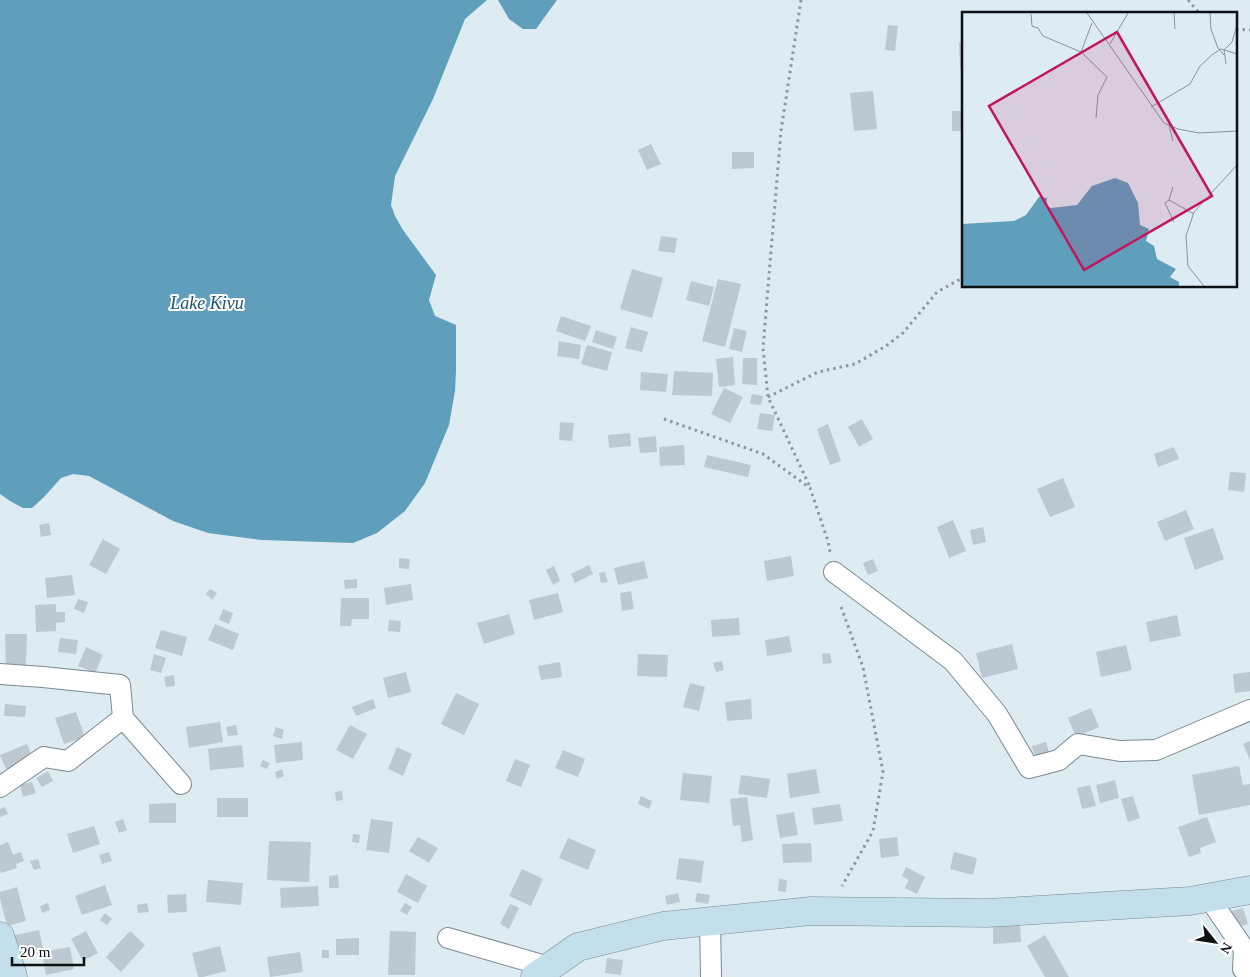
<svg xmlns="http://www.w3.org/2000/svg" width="1250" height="977" font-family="'Times New Roman',serif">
<rect width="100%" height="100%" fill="#ddebf2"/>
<path fill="#5f9fbc" d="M0,0H487L465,19L433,99L395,176L391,205L395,216L403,230L436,275L429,300L435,316L456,325V371L455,391L449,425L425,483L405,511L377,533L353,543L262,540L208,533L173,521L89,476L73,474L61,478L44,497L32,508H23L10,501L0,494Z
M498,0H557L536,29H523L509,19Z"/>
<path fill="#bcc9d1" d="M888,25L898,26L895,51L885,50Z
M959,43H964V69H960Z
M873,91L877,129L854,131L850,93Z
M952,111H964V131H952Z
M651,144L661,164L647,170L638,150Z
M732,152H754V168L732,169Z
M661,236L677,238L675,253L658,251Z
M632,269L663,278L652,318L620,309Z
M718,279L741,284L725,347L702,341Z
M691,281L714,287L709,306L686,300Z
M561,316L591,326L585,341L556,331Z
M631,327L648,332L642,352L625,348Z
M734,328L747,331L742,352L729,349Z
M596,330L617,337L613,349L592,342Z
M559,341L581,345L579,359L557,356Z
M587,345L612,352L607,371L581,364Z
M733,357L735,385L719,387L716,359Z
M743,358H757V385L742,384Z
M674,371L713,373L712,396L672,395Z
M641,372L668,374L666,392L640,390Z
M724,388L743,397L730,423L711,414Z
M752,394L763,396L761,405L750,404Z
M760,413L775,415L772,431L757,429Z
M862,419L873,439L859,447L848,427Z
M560,422L574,423L572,441L559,440Z
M828,424L841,461L830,465L817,429Z
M630,433L631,446L609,448L608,435Z
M656,436L657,452L640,453L638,438Z
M684,445L685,465L660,466L659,447Z
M1174,447L1179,459L1158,467L1154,454Z
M707,455L751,465L748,477L704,467Z
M1230,472L1246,473L1244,492L1228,490Z
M1063,478L1075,507L1050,517L1037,489Z
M1186,510L1194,529L1165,541L1157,522Z
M953,520L966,551L949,558L937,527Z
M49,523L51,535L41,537L39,525Z
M983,527L986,542L973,545L970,530Z
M1213,528L1224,559L1195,570L1184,538Z
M103,539L120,549L106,574L89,565Z
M791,556L794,576L767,581L764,561Z
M399,558L410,559L409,569L399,568Z
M873,559L878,571L868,575L863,563Z
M644,561L648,578L618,585L614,568Z
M589,565L593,574L575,583L571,574Z
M554,566L560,581L553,585L546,570Z
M605,572L608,582L601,583L599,573Z
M72,575L75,595L47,598L45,578Z
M357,579V588L345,589L344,580Z
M411,584L413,600L386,605L384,588Z
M210,589L217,593L212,600L206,594Z
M631,591L634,609L622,611L620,593Z
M558,593L563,612L534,620L529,600Z
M341,598H369V619H352L351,626H340Z
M78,599L88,602L84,613L74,609Z
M56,604V612H65V622L56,623V631L36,632L35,605Z
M223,609L233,613L229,624L219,620Z
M509,614L515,634L484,644L477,623Z
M1177,615L1181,636L1150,642L1146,622Z
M739,618L740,635L712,637L711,620Z
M389,620L401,621L400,632L388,631Z
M215,624L239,634L233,650L208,640Z
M161,630L187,637L182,656L155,648Z
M5,634H27L26,665H6Z
M789,636L792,652L767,656L765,640Z
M60,638L78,640L76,654L58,652Z
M1012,644L1018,669L982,678L976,653Z
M1126,645L1132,670L1101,677L1096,652Z
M86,647L103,655L95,673L78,666Z
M830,653L832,663L823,664L822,654Z
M154,654L166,658L161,673L150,670Z
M638,654L668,655L667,677L637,676Z
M722,661L724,670L716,672L713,663Z
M560,662L562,677L541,680L538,666Z
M406,672L411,692L388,698L383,678Z
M1250,672V691L1235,693L1233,674Z
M174,675L175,686L166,687L164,677Z
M690,683L705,687L699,711L683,707Z
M456,693L479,704L464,735L441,724Z
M373,699L376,708L356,716L352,707Z
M751,699L752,719L727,721L725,702Z
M5,704L26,706L25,717L4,716Z
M1091,708L1099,727L1076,737L1068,718Z
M76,712L85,737L64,744L55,718Z
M220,722L223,742L189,748L186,727Z
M236,725L238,735L228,736L226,727Z
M350,725L367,734L353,759L336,750Z
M276,727L284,730L282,739L273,736Z
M1250,741V760L1243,744Z
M302,742L303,760L276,763L274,745Z
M1046,742L1050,757L1036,760L1032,746Z
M27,744L32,757L6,769L0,755Z
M242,745L244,767L210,770L208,749Z
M397,747L412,754L403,776L388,769Z
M563,750L585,759L578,777L555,768Z
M515,759L530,765L521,787L506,781Z
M263,760L270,763L267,769L260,766Z
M1239,766L1243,785L1250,784V805L1199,815L1192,775Z
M282,769L284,776L277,779L275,772Z
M816,769L820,793L790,798L787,774Z
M48,771L53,781L42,787L36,778Z
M683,773L712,776L709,803L680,800Z
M741,775L770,779L767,798L738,794Z
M1115,780L1119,798L1100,803L1096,785Z
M32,782L36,793L23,797L20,785Z
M1090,785L1096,806L1082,809L1077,788Z
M342,791L343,800L336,801L335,792Z
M641,796L652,801L649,809L638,804Z
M1133,796L1140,818L1128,822L1121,799Z
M747,797L753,840L742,842L740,825L733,826L730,799Z
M217,798H248V817H217Z
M176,803V823H149V804Z
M840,804L843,821L814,825L812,808Z
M5,807L8,814L0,817V809Z
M794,812L798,835L780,838L776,815Z
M1207,817L1216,842L1200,848L1201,853L1189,857L1178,827Z
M123,819L127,830L119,833L115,822Z
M371,819L393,822L389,853L366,850Z
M94,826L100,844L73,853L67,834Z
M353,834L360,835L359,843L352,842Z
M418,837L438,848L429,863L409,851Z
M897,837L899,856L881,858L879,839Z
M568,838L596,850L588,870L559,858Z
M269,841L311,842L309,882L267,880Z
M8,842L13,855L21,852L24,861L16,864L17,868L1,873L0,870V845Z
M811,843L812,862L783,863L782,844Z
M109,852L112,861L102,864L99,855Z
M954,852L977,858L973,875L950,869Z
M679,858L704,861L701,883L676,879Z
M38,859L41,868L34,870L30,861Z
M906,867L925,877L917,894L905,888L909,880L902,876Z
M522,869L543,879L531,906L509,896Z
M406,874L427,886L418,903L397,892Z
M338,875L339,888H329V876Z
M779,879L787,880L786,892L778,891Z
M208,880L243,883L241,905L206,902Z
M105,885L112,905L82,915L75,896Z
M318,886L319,906L281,908L280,888Z
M17,887L26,921L7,926L0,899V892Z
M678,893L680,902L667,905L665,896Z
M697,893L710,895L708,904L695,902Z
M186,894L187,912L168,913L167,895Z
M48,903L50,910L42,913L40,906Z
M147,903L149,912L138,913L137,905Z
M405,903L412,907L407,915L400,911Z
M510,904L519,908L509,929L500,924Z
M1243,908L1248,924L1232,929L1228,912Z
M105,913L112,919L107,925L100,920Z
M1020,923L1021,942L993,944V925Z
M39,930L43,948L15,955L11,936Z
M86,931L98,953L83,961L71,939Z
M130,931L145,945L121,972L106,957Z
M390,931L416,932L415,975H388Z
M1045,935L1069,977H1045L1027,946Z
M359,938V955H336V939Z
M220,946L226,971L203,977H198L192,953Z
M70,947L74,969L46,975L42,952Z
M322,950H329V958H322Z
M300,952L303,972L270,977L267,957Z
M607,958L623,960L621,975L605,973Z"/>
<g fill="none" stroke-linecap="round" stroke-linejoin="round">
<g stroke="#7c8990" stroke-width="22">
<path id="street" d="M834,572L953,661L997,714L1029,768L1059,760L1078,744L1120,751L1156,750L1250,710
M0,674L43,677L120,685L123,718
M0,787L44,757L68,761L123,718L181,784
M1209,898L1244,949L1243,969L1250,974
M710,921L711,977
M448,938L549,967"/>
</g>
<g stroke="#7c8990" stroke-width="29">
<path id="secondary" d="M0,936L13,977
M535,977L578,947L663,926L811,911L987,913L1190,901L1250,890"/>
</g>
<path stroke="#8d979c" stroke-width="3" stroke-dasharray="2.5 4" stroke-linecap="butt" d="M801,0L781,131L763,348L768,397L810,487
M1188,0L1200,14
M1236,29L1250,30
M768,397L818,372L855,364L886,346L903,333L937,292L964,277
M664,419L763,454L810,488L828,541L830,552
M841,607L863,667L883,772L873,831L842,886"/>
<use href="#street" stroke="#fff" stroke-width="20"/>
<use href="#secondary" stroke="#c2dfeb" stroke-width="28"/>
</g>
<g text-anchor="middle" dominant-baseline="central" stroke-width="4" stroke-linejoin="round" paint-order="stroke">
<g font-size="18" font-style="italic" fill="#21546a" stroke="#fff">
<text x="207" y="303">Lake Kivu</text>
</g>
</g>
<g transform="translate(962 12)">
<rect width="275" height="275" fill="#ddebf2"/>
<path d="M153,166L166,171L176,191L178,213L187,217L184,229L192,234L195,247L214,257L208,265L217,270V274H0V212L52,209L64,203L77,185L85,186L84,194L89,196L115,193L130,174Z" fill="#5f9fbc"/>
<path fill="none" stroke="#899499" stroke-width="1" d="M125,1L202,111L216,117L237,121L275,119M212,1L213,17M248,1L249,17L256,36L262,43M69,2L70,14L76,16L81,24L119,40M130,11L119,40L145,65L136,83L134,106M148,32L166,1M264,52L262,38L270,30L275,13M189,95L228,72L238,54L251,42L259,37L275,42M207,113L211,129M211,175L207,188L232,202M207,188L203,191L212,210M242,274L226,254L224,224L232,200L275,153"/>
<path fill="#c2185b" fill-opacity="0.15" stroke="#c2185b" stroke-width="2.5" d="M155,20L250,184L122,258L27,94Z"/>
<rect width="275" height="275" fill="none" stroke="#0c1113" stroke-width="2.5"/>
</g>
<g transform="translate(1215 942) rotate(120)" stroke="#ffffff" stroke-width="4" paint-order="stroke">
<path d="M0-4L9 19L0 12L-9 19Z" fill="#0c1113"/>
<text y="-8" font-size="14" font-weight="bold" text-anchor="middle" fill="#0c1113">N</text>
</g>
<path d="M12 957v8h72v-8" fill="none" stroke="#0c1113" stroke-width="2.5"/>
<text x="20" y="957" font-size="15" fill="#0c1113" stroke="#ffffff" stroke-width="4" paint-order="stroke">20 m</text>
</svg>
